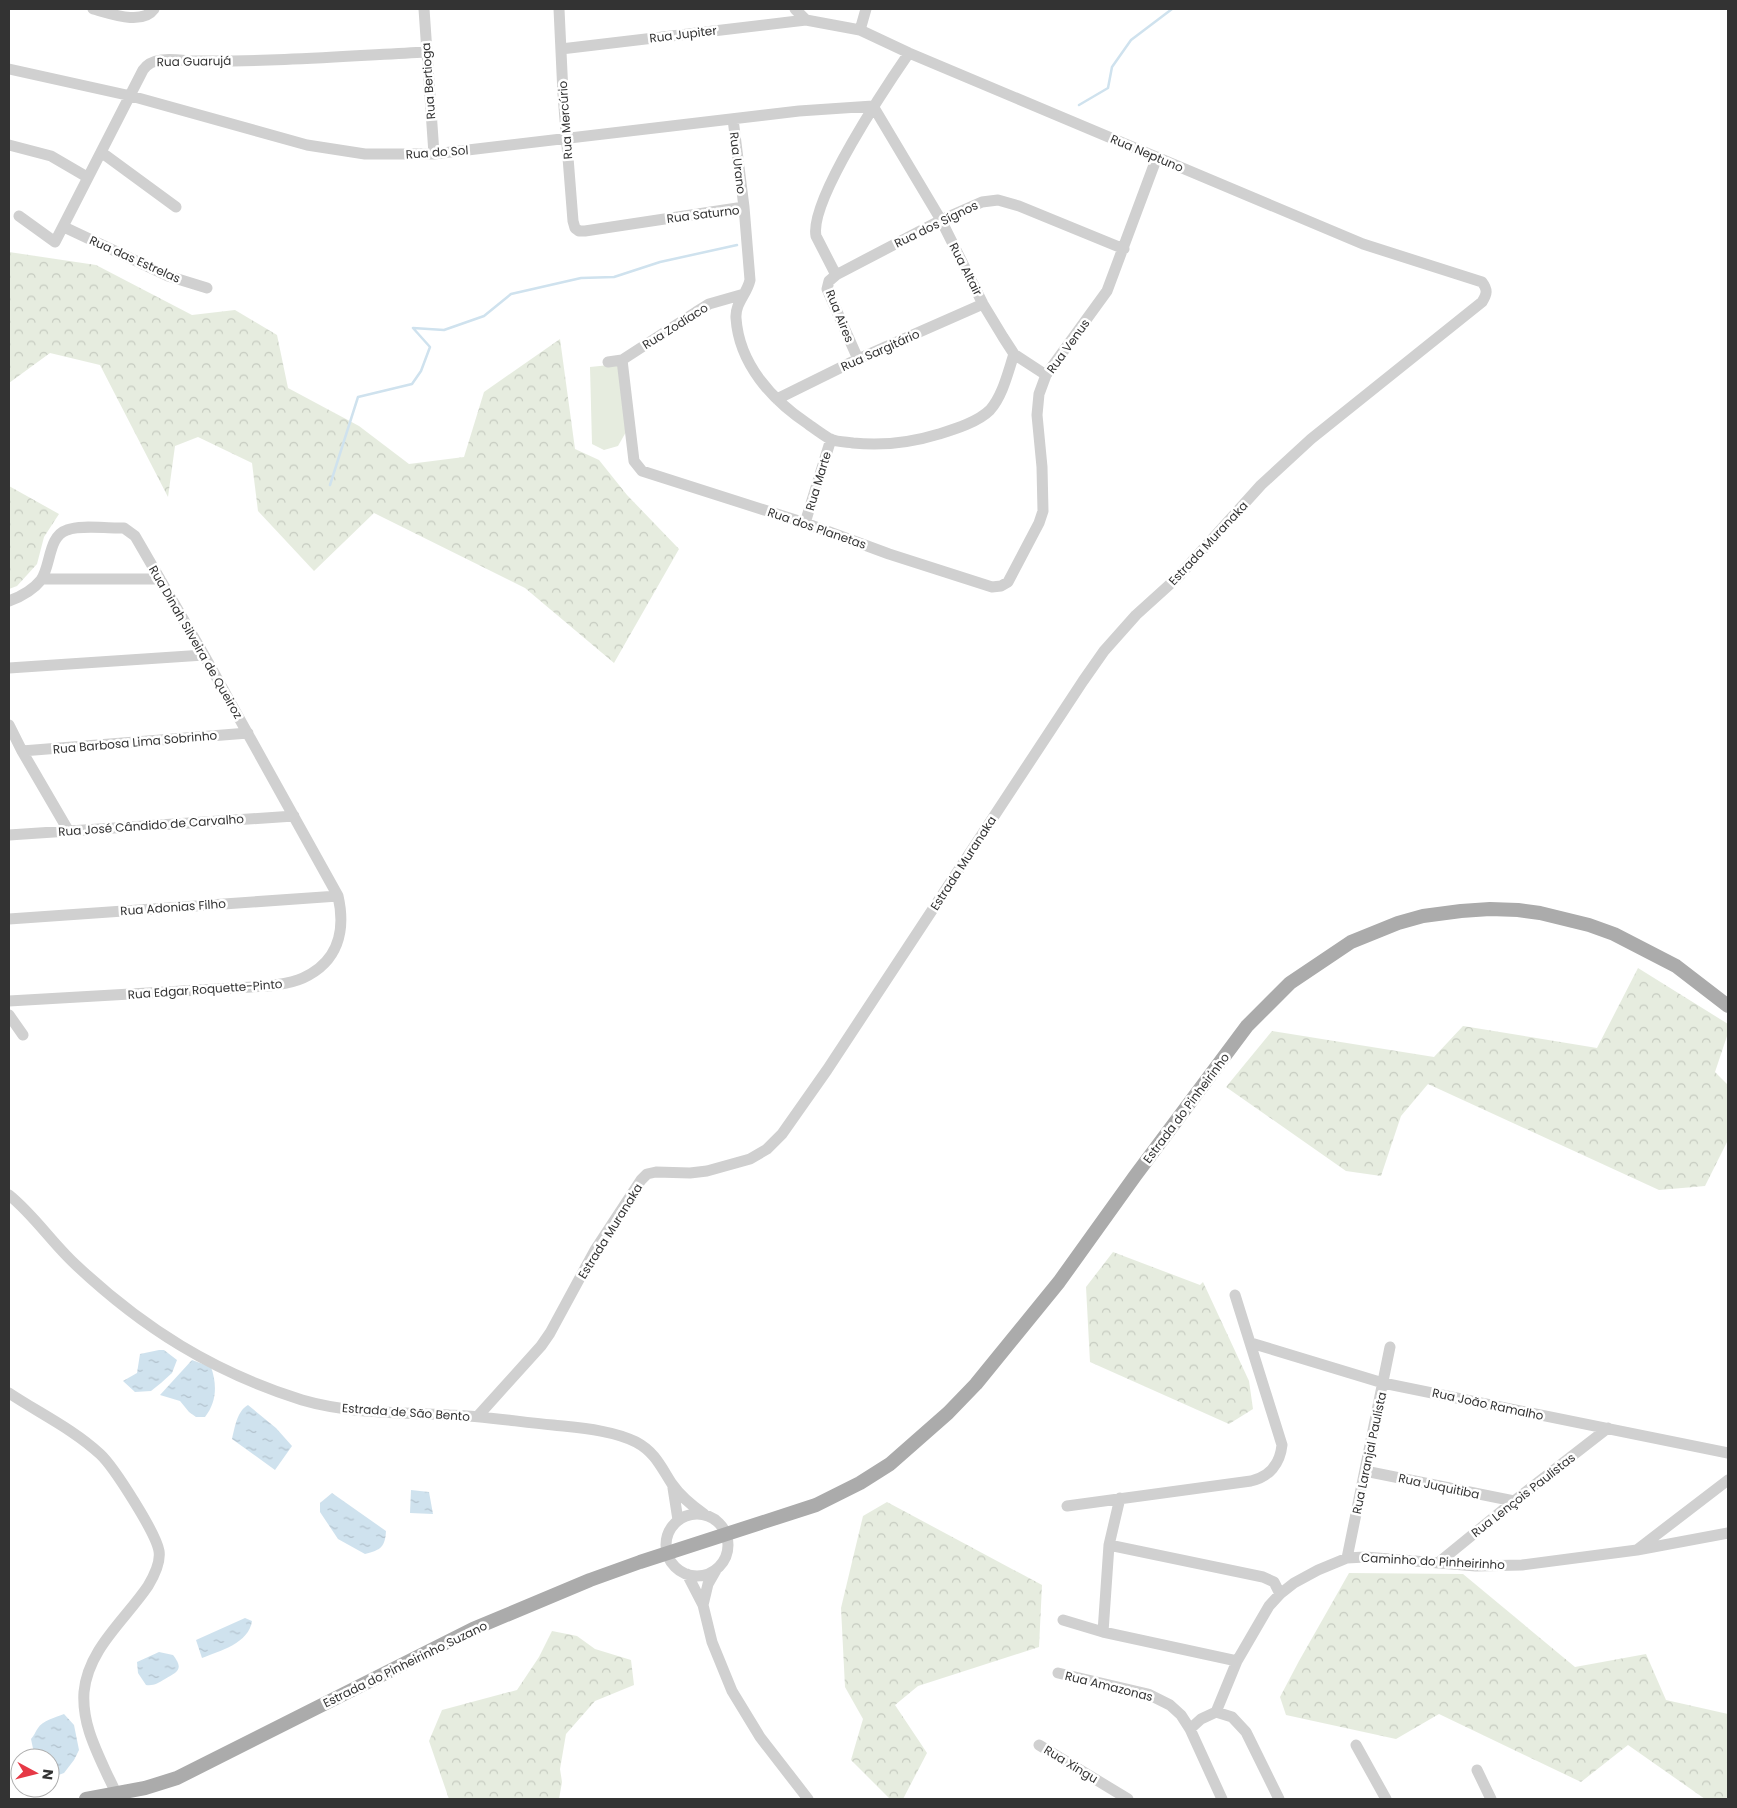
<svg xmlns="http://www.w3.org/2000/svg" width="1737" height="1808" font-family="Poppins,sans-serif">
<defs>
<pattern id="forest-crowns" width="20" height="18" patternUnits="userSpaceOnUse" patternTransform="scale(1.25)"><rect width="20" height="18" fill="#e6ecdf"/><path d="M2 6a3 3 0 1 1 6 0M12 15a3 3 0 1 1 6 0" fill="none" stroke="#c6cbc0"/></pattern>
<pattern id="water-ripples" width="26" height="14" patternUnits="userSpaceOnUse" patternTransform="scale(1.25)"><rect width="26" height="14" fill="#cfe2ee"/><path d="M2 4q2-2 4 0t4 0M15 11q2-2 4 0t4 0" fill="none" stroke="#b2c2cd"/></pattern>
</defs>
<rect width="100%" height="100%" fill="#fff"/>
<path fill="#e6ecdf" d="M619,364L626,432L618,446L604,450L592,444L590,367Z"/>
<path fill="url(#forest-crowns)" d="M9,252L96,265L192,315L235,310L277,335L288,388L359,426L409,464L464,457L484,392L560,339L575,449L599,460L627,495L679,549L614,663L525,588L374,513L314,571L258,511L252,463L198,437L175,446L168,497L100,365L50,353L9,383Z
M9,486L59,514L44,537L37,564L17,586L9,589Z
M1638,968L1728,1024V1033L1715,1072L1728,1085V1140L1705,1186L1659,1190L1428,1084L1401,1116L1381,1176L1346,1171L1226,1087L1272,1031L1434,1057L1463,1026L1597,1048Z
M1113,1252L1200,1285L1203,1282L1249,1381L1253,1409L1229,1424L1090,1362L1086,1287Z
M887,1502L1042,1585L1039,1647L918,1686L895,1705L927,1753L903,1799H890L851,1760L863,1719L845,1687L841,1608L863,1516Z
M1349,1573L1463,1574L1575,1667L1646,1654L1666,1700L1728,1714V1799H1705L1628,1745L1581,1782L1439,1714L1396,1739L1286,1715L1280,1697L1299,1661Z
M552,1631L577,1636L595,1649L631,1660L634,1685L595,1701L566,1734L560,1769L562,1782L559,1799H449L429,1741L442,1710L517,1690L539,1657Z"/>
<path fill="url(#water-ripples)" d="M159,1350H164L177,1360L172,1373L161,1383L151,1391L135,1392L123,1381L137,1373L140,1354Z
M192,1360L211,1367C217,1384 217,1402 205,1417H196L189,1412L180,1401L160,1395Z
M248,1405L276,1428L292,1446L275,1470L232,1439C235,1427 237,1411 248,1405Z
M411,1490L429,1492L433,1514L410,1513Z
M332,1493L386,1531C385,1547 381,1550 365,1554L338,1539L320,1512V1503Z
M245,1618L252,1621C249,1643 220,1651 202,1658L196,1640Z
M159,1652L173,1655C184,1669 178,1672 165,1679C158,1683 154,1686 146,1685L138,1673L137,1662Z
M64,1714L74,1725L79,1750L74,1760L64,1773L50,1778V1758H35L31,1739C34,1736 35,1732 38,1728C42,1721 56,1717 64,1714Z"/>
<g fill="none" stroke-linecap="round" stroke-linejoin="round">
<path stroke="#cfe2ee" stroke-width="2.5" d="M1079,105L1108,88L1112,67L1131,40L1172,9
M330,485L358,397L412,384L421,371L430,347L413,328L444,330L484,316L511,294L581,278L614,277L660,262L737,245"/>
<path stroke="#d0d0d0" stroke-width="11" d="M93,9C109,13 142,26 154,9
M424,9L434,154
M559,9L563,94L573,221L575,228L579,231H585L744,207
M860,30L866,9
M561,49L806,20
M9,69L131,96L307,145L365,154H434L799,111L873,106L941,220L983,304L1003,337L1014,354L1046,375
M733,119L744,207L750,280C747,294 735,303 736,318C739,364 772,400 808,424C815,429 823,435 830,439C837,442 846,442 853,443C883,446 910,443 939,434C955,429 978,422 990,410C1003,395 1008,372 1014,354
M9,145L51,156L87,177
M101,152L176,207
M19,216L55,242L143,70C153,55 177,60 193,61C271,62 349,56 426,52
M64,227L168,276L207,288
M836,275L816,236C809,201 887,85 909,53
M858,359L827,289L829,281L836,275L941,220L982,202L998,200L1019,206L1124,249
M622,360L634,461L642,471L805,523L889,554L992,587L1001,586L1008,582L1039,523L1043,511L1042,467L1037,415L1039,394L1046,375L1107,291L1157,157
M608,362L622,360L696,312L709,304L744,294
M777,399L858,359L983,304
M805,523L831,439
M42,579H160
M9,601C20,597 33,590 41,580C51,566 48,536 67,530C80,525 102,528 117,528H124L135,536L204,655L338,896C346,931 338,962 303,978C292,983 280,984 269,986L9,1001
M9,668L204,655
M9,725L22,751L68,830
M22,751L248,733
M9,835L294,816
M9,919L338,896
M9,1015L23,1035
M9,1195C34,1215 52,1243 76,1265C143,1328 213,1372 302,1400C350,1414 399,1412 449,1415C484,1416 519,1422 553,1425C580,1428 612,1430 636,1442C655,1452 661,1467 672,1484C681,1497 691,1505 704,1514
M1251,1343L1383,1383L1728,1453
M9,1393C39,1413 73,1429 100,1454C114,1467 156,1533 159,1551C161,1563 154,1576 148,1586C125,1620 88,1649 84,1692C82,1721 94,1746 106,1772C110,1781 115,1789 118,1799
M477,1417L541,1346L550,1333L595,1250L641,1180L647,1174L656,1172L690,1173L707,1171L750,1159L767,1149L782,1134L827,1070L1083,681L1104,651L1136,615L1178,577L1261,485L1311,439L1482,302C1487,294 1488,290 1482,282L1363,244L909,53L860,30L806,20L795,9
M1365,1471L1514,1501
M673,1488L678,1520
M1067,1506L1251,1481C1269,1477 1280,1464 1282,1445L1235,1295
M666 1545a31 31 0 1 1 62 0a31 31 0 1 1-62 0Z
M1109,1545L1263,1577L1274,1582L1280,1594
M1638,1549L1728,1480
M1347,1558L1390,1347
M1438,1563L1514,1501L1608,1428
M687,1574L703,1605L712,1642L732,1691L760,1737L808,1799
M703,1605L708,1584L716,1570
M1063,1620L1103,1632L1237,1661
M1103,1632L1109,1545L1120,1498
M1058,1673L1148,1694L1170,1705L1181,1715L1190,1729L1222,1799
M1216,1712L1237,1661L1269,1606L1280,1594L1294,1583L1318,1570L1347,1558L1365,1557L1476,1566L1522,1565L1637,1550L1728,1533
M1190,1729L1201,1719L1216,1712L1232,1717L1246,1732L1279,1799
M1039,1745L1128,1799
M1356,1745L1386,1799
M1477,1770L1491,1799"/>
<path stroke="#ababab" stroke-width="14" d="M86,1799L145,1788L177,1778L473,1629L590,1580L640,1562L816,1505L860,1483L890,1464L948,1413L976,1384L1059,1282L1135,1176L1247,1026L1290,983L1351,942L1398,923L1423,916L1461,911L1490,909L1518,910L1540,913L1589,925L1614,934L1676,966L1728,1006"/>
</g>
<g text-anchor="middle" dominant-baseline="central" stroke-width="5" stroke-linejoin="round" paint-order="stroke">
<g font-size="12" fill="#333" stroke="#fff">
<text transform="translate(683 34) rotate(-7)">Rua Jupiter</text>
<text transform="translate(194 61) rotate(-1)">Rua Guarujá</text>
<text transform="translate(428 81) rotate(-94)">Rua Bertioga</text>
<text transform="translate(565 120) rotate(-94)">Rua Mercúrio</text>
<text transform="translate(437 152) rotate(-4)">Rua do Sol</text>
<text transform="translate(1147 153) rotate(23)">Rua Neptuno</text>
<text transform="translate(738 163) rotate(83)">Rua Urano</text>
<text transform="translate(703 214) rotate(-7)">Rua Saturno</text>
<text transform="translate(936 224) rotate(-26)">Rua dos Sígnos</text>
<text transform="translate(135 259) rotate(24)">Rua das Estrelas</text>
<text transform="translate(966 269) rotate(63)">Rua Altair</text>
<text transform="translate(840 316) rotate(68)">Rua Aires</text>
<text transform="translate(675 326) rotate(-32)">Rua Zodíaco</text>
<text transform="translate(1068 346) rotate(-54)">Rua Venus</text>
<text transform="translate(880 350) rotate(-24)">Rua Sargitário</text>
<text transform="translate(818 481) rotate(-73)">Rua Marte</text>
<text transform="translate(817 528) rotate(19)">Rua dos Planetas</text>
<text transform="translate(1208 543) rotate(-47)">Estrada Muranaka</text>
<text transform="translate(196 642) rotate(60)">Rua Dinah Silveira de Queiroz</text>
<text transform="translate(135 742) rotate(-5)">Rua Barbosa Lima Sobrinho</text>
<text transform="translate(151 825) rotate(-4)">Rua José Cândido de Carvalho</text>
<text transform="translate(963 863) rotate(-57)">Estrada Muranaka</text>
<text transform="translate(173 907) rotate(-4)">Rua Adonias Filho</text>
<text transform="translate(205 989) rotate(-4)">Rua Edgar Roquette-Pinto</text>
<text transform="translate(1186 1108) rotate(-53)">Estrada do Pinheirinho</text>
<text transform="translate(610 1231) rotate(-58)">Estrada Muranaka</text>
<text transform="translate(1488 1404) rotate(12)">Rua João Ramalho</text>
<text transform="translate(406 1412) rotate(4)">Estrada de São Bento</text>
<text transform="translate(1369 1453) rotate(-78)">Rua Laranjal Paulista</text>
<text transform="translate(1439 1486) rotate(12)">Rua Juquitiba</text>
<text transform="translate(1523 1495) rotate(-38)">Rua Lençois Paulistas</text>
<text transform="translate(1433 1561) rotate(3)">Caminho do Pinheirinho</text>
<text transform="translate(405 1664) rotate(-26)">Estrada do Pinheirinho Suzano</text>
<text transform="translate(1109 1686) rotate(14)">Rua Amazonas</text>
<text transform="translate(1071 1764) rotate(31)">Rua Xingu</text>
</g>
</g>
<rect width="1737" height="1808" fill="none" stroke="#333333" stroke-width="20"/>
<g transform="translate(35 1773) rotate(97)"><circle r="24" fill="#ffffff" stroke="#adadad"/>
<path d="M0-4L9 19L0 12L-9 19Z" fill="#e63946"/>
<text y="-8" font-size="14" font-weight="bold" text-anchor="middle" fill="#333333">N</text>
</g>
</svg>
